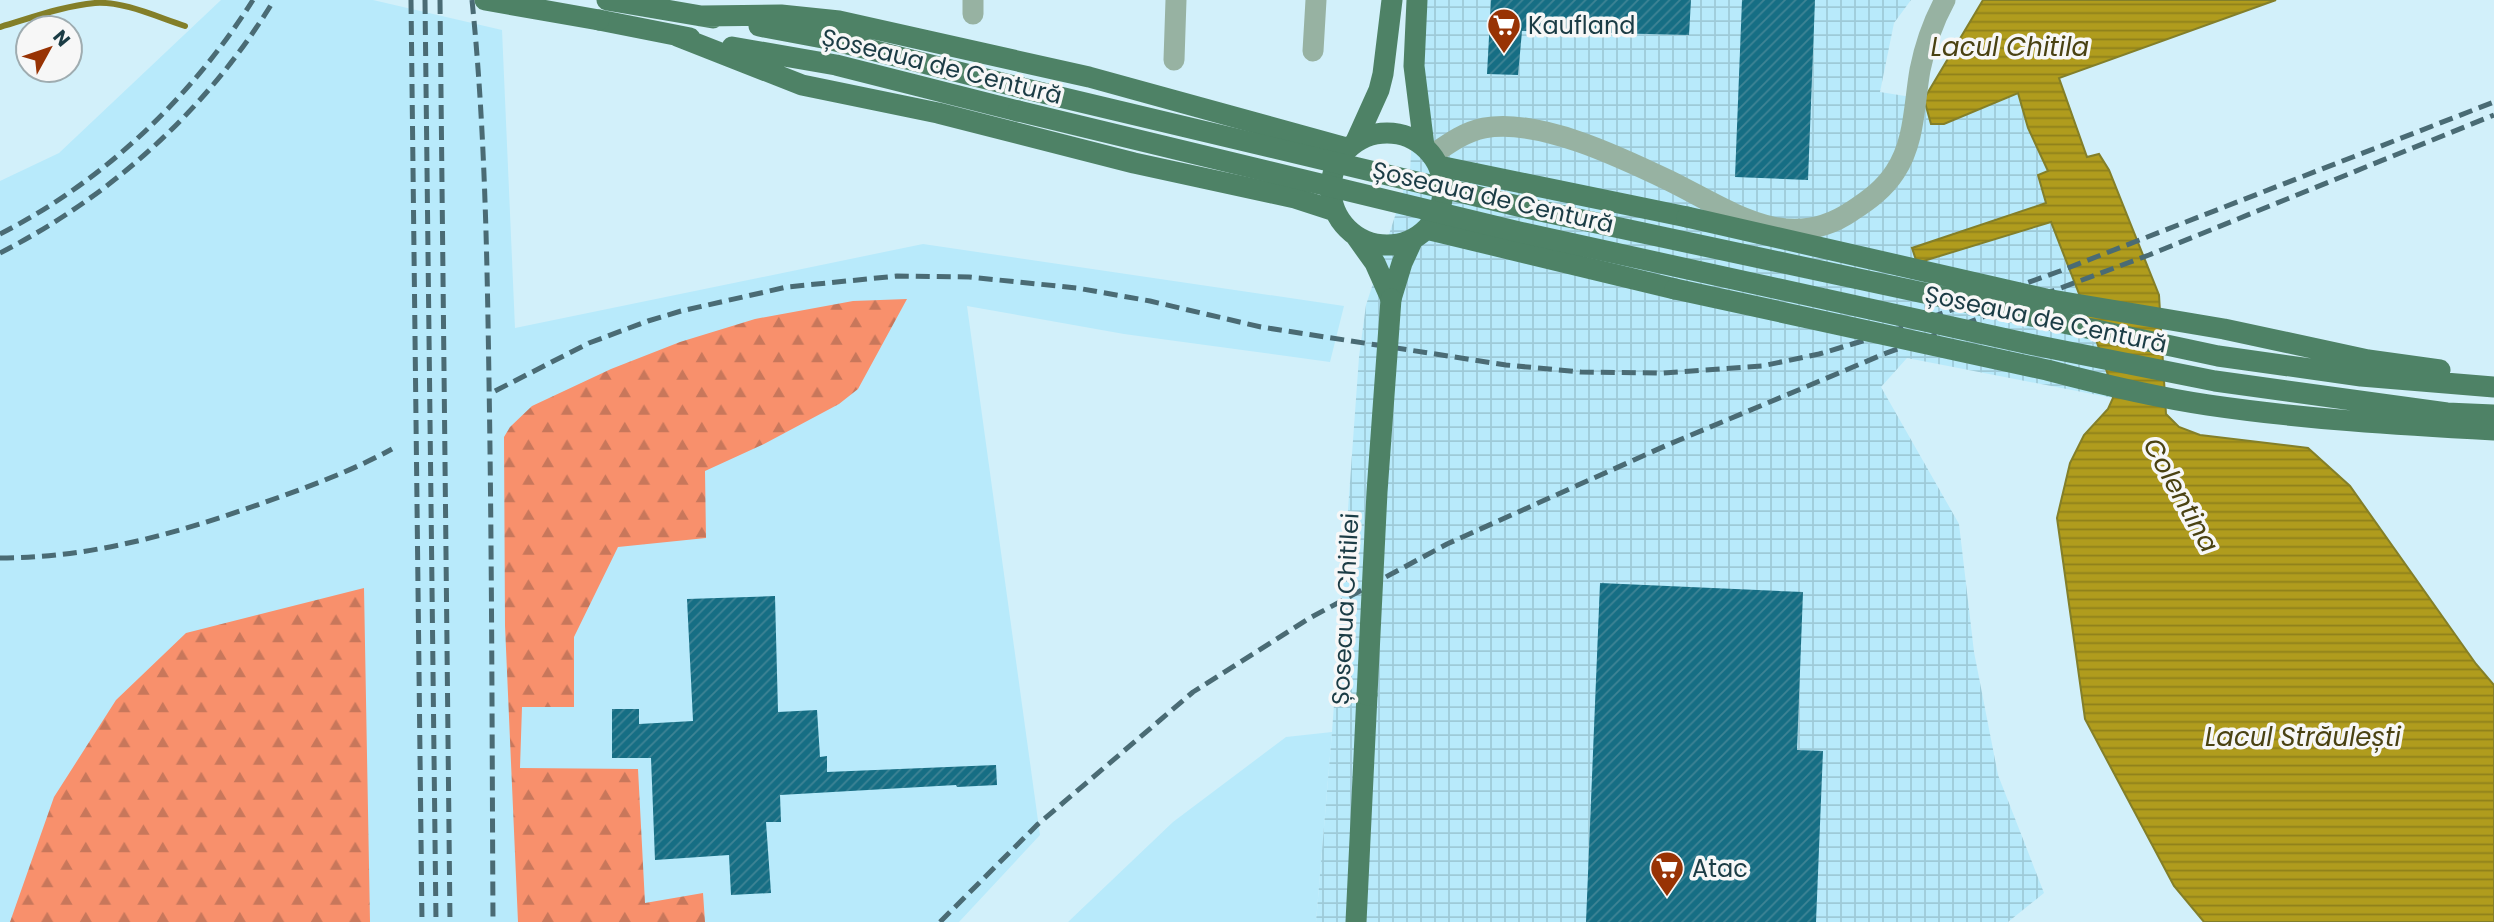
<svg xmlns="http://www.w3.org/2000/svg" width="2494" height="922" font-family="Poppins,sans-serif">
<defs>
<pattern id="industrial-grid" width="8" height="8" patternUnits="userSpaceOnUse" patternTransform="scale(1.75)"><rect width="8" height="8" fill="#b8eafb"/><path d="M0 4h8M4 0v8" fill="none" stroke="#9ecad8"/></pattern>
<pattern id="forest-firs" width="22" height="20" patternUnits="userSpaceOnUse" patternTransform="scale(1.75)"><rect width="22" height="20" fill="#f8906c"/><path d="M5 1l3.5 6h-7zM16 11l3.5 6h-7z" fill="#c8775b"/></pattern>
<pattern id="water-rules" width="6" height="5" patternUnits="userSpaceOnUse" patternTransform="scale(1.75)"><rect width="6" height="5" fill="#b09c1d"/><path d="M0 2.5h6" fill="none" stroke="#8e801b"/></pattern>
<pattern id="building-hatch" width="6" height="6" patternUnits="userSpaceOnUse" patternTransform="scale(1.75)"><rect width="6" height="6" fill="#166e84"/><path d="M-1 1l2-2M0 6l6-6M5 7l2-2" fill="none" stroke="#3f8495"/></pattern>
</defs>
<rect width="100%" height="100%" fill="#d2f0fa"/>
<path fill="#b8eafb" d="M221,0H373L502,30L515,328L923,244L1344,306L1330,362L1124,334L967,306L1040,835L959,922H0V181L59,153Z
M1332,732L1316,922H1068L1173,822L1286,737Z"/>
<path fill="url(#industrial-grid)" d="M1421,0H1911L1894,23L1880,92L1924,99L1931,124H1944L2018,93L2028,128L2048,172L2038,175L2046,203L1912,248L1917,263L2051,221L2090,322L2108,375L2113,398L1907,358L1881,387L1959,524L1974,652L1998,775L2044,893L2008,922H1316L1332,732L1359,357L1366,305L1410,170Z"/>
<path fill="url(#forest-firs)" d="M907,299L858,389L839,404L764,444L705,471L706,538L618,547L574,637V707H522L520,768L638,769L645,903L703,893L705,922H518L505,626L504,437L510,427L532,406L611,369L680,342L755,319L853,301Z
M364,588L370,922H10L54,797L116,700L186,633Z"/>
<path fill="url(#water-rules)" stroke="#837f29" stroke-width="2" d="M1983,0H2276L2059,78L2087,157L2099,154L2109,170L2159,295L2166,414L2179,427L2200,435L2308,448L2350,486L2476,664L2494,685V922H2204L2174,886L2085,719L2057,518L2070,463L2084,435L2108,409L2113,398L2108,375L2090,322L2051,222L1917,263L1912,248L2046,203L2038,175L2048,171L2028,128L2018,93L1944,124H1931L1924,99Z"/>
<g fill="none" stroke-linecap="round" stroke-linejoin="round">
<path stroke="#837f29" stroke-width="6" d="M0,27C31,18 63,6 95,3C124,1 157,17 185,26"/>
</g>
<path fill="url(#building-hatch)" d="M1491,0H1691L1689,35L1522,31L1518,75L1487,74Z
M1742,0H1815L1808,180L1735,177Z
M1600,583L1803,592L1797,750L1823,751L1816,922H1586Z
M775,596L778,712L817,710L820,757L827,756V772L996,765L997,785L957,787L956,785L780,795L781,822H766L771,893L731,895L729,855L655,860L651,758H612V709H639V724L693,721L687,599Z"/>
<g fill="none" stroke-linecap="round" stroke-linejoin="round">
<path stroke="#97b2a2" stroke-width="21" d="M973,14V0
M1313,51L1316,0
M1174,60L1176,0
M1432,155C1448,144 1464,132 1484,128C1539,118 1620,157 1670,181C1729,210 1788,255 1852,211C1869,200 1884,189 1895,172C1915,142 1914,104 1920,70C1925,45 1933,22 1945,0"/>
<path stroke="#4e8266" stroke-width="21" d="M607,0L713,18
M1417,0L1414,66L1424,146
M701,16L781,15L839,21L1089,77L1347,148
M599,20L690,38
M759,26L828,39L1022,88
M677,36L802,85L938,113L1134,163L1295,198L1335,211
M732,47L836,65L1018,111
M1331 189a56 56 0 1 1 112 0a56 56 0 1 1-112 0Z
M1356,141L1379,90L1383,74L1392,0
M1439,166L1687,217
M1426,229L1675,289
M1355,235L1375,263L1391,299
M1391,299L1402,263L1413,239
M1356,922L1367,695"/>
<path stroke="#4a6b74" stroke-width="5" stroke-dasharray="14 7" stroke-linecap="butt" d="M411,0L422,922
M425,0L436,922
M440,0L450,922
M472,0C485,127 487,254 489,381C492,561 492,742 493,922
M0,234C104,181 191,98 253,0
M0,253C113,195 208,109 274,0
M495,391L589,343L648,321L681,311L787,287L897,276L969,277L1077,288L1150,301L1261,327L1506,365L1581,372L1663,373L1762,366L1819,354L1876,337L2060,271L2494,102
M0,558C90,558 175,534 260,504C305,488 350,472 392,449
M940,922L1037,825L1193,692L1308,619L1447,544L1665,446L1884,354L2149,255L2494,115"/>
<path stroke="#4e8266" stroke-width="21" d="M485,0L599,20
M1022,88L1522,207L2218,356L2361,376L2494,387
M1018,111L1519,232L2034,345L2215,381L2447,413L2494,415
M1687,217L2046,299L2224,329L2368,360L2440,370
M1675,289L2047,370C2100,384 2154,397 2208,405C2303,419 2398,425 2494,430
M1367,695L1377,492L1391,299"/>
</g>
<defs>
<g id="supermarket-pin" transform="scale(1.75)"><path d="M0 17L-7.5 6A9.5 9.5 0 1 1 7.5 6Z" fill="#983304" stroke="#f7f7f7"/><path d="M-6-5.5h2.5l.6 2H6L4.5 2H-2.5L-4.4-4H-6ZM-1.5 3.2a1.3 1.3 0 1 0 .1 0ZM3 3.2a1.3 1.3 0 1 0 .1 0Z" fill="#fff"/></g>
</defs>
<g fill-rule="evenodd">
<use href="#supermarket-pin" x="1504" y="25"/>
<use href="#supermarket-pin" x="1667" y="868"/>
</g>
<g text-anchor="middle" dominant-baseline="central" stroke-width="7" stroke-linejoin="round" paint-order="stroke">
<g font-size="24" fill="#1b3c45" stroke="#f7f7f7" text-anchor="start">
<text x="1528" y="25">Kaufland</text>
<text x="1692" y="868">Atac</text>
</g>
<g font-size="24" fill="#1b3c45" stroke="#f7f7f7">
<text transform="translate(942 66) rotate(14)">Șoseaua de Centură</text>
<text transform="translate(1493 197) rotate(13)">Șoseaua de Centură</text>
<text transform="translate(2046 319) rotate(12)">Șoseaua de Centură</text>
<text transform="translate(1345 609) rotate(-87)">Șoseaua Chitilei</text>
</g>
<g font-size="26" font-style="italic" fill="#4a4212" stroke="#f7f7f7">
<text x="2010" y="47">Lacul Chitila</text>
<text transform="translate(2181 495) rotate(61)">Colentina</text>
<text x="2303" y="737">Lacul Străulești</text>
</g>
</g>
<g transform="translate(49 49) rotate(50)"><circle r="33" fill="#f7f7f7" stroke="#9facb0" stroke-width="2"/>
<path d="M0-5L12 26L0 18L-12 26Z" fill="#983304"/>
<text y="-10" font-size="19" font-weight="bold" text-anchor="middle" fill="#1b3c45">N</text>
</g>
</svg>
